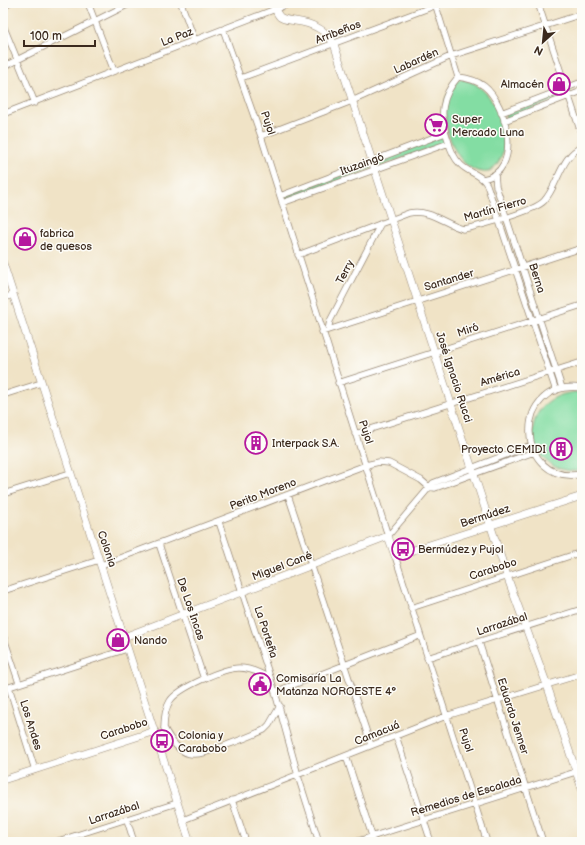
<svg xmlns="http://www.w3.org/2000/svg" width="585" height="845" font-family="'Balsamiq Sans',sans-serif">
<rect width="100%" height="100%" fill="#fdfcf7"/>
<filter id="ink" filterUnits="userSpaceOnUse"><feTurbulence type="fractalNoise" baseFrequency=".025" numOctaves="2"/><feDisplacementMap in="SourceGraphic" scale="8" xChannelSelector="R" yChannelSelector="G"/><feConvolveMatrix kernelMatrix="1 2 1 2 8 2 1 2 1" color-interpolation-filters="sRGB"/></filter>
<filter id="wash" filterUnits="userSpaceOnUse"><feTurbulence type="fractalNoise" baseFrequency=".012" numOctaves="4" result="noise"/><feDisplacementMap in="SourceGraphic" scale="16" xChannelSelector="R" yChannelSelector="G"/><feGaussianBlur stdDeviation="0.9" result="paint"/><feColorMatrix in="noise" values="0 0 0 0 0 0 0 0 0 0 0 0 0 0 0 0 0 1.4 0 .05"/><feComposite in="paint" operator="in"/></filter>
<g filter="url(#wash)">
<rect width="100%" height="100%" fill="#f0e3c6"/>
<path fill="#83dda3" stroke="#5f8460" d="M461,79C467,81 474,82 478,86C501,102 518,154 488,172C456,175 441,125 446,99C447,93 454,86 457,81Z
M566,91L567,95L506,119L505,115Z
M445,136L446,142L378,167L376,161Z
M370,164L372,168L284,201L282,197Z
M575,392L582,393V471C522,476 514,398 575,392Z"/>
</g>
<g filter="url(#ink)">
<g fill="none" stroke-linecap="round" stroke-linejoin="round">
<g stroke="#968672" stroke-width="7">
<path id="minor" d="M88,3L114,71
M181,3L195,41
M435,3L458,77
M538,3L582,136
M3,25L35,103
M223,29L261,136L388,536L433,483L531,445
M3,67L131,3
M458,77C441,97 439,115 448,140C450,148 454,158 460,164C468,173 482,174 487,185L556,391
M458,77C467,78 476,80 484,86C507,104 524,171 483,179
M241,78L442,3
M501,113L582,82
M3,114L291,3
M504,121L582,91
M261,136L352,101L451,56L582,14
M495,174L496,186L562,388
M280,196L445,133
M282,203L449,143
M298,255L409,213C431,209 444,224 463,229C477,227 535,211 544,201C558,186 561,155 582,147
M3,298L13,295
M328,330L330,321L381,223
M322,332L582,248
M338,383L582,305
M582,388C510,378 515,487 582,474
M3,395L41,383
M355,434L582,362
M3,494L70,473
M288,495L371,745
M219,522L275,692L299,779L319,842
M159,544L204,679
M395,556L487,842
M101,565L366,465L379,462L389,463L421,480L429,487L435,488L534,452
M3,591L99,560
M411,608L582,552
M3,635L19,683
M479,642L543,842
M427,658L582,609
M9,687L35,770
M3,689L127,649
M275,692L419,636
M164,728C181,760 193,758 224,746C238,741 251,736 264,730L269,725L280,706
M164,728C164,718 165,709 170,701C178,688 224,668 239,668C251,668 261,673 271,679
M396,736L431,842
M346,756L374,842
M232,800L246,842
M127,820L134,842
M183,820L446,716L582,674
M55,842L177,803
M355,842L582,770"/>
</g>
<g stroke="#968672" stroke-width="8">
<path id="tertiary" d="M273,3C275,8 276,13 280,17C284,20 290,20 295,21C311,23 326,29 334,44L507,576L547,685L582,789
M3,263L190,842
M124,637L388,536L395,556L582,496
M3,780L155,731"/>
</g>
<g stroke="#968672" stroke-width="10">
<path id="secondary" d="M3,5L7,3"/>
</g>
<use href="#minor" stroke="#fff" stroke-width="5.5"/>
<use href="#tertiary" stroke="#fff" stroke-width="7"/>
<use href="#secondary" stroke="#fff" stroke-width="8"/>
</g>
</g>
<defs>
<g id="shop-ring" transform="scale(1.15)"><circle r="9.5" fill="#fdfcf7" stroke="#b5179e" stroke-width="1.5"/><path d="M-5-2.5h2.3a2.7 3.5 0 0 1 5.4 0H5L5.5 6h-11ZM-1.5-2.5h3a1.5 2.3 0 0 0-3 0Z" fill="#b5179e"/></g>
<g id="supermarket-ring" transform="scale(1.15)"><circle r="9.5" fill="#fdfcf7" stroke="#b5179e" stroke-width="1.5"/><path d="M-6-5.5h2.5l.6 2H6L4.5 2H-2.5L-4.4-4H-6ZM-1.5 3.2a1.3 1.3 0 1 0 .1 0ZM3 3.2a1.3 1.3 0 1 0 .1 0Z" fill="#b5179e"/></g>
<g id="building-ring" transform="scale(1.15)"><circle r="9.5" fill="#fdfcf7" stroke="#b5179e" stroke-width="1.5"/><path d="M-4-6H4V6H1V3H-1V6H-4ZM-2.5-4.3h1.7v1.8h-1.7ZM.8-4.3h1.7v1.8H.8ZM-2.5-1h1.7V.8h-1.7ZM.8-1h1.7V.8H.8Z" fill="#b5179e"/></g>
<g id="bus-ring" transform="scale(1.15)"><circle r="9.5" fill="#fdfcf7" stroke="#b5179e" stroke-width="1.5"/><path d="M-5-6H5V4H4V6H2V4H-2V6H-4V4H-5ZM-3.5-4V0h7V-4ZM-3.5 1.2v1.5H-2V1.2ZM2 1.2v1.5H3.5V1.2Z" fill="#b5179e"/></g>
<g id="civic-ring" transform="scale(1.15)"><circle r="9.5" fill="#fdfcf7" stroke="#b5179e" stroke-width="1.5"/><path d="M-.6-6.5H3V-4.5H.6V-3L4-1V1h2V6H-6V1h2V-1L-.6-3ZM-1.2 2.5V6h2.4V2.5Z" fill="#b5179e"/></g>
</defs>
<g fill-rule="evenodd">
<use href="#shop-ring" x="559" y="84"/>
<use href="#supermarket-ring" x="436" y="125"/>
<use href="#shop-ring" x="25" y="239"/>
<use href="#building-ring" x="256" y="443"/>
<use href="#building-ring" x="561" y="449"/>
<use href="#bus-ring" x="403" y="549"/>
<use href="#shop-ring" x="118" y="640"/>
<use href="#civic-ring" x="260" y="684"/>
<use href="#bus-ring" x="162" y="741"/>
</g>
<g text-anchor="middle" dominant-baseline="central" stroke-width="3" stroke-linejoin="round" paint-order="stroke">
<g font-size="11" fill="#3b2a1e" stroke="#fdfcf7">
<text transform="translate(338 32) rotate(-21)">Arribeños</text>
<text transform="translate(177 37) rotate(-21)">La Paz</text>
<text transform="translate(416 61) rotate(-24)">Labardén</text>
<text transform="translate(268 123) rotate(71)">Pujol</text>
<text transform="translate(362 164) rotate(-20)">Ituzaingó</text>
<text transform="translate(495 209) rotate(-16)">Martín Fierro</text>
<text transform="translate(345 272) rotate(-62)">Terry</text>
<text transform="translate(537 278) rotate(72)">Berna</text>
<text transform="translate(449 280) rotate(-17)">Santander</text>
<text transform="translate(468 330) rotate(-18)">Miró</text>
<text transform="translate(454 377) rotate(72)">José Ignacio Rucci</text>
<text transform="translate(500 377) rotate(-17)">América</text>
<text transform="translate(366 432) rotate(71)">Pujol</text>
<text transform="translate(263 494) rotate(-21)">Perito Moreno</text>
<text transform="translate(485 516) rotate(-18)">Bermúdez</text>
<text transform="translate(107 549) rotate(71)">Colonia</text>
<text transform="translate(282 566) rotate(-21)">Miguel Cané</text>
<text transform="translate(493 569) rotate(-18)">Carabobo</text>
<text transform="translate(191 609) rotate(71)">De Los Incas</text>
<text transform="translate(502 624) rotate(-18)">Larrazábal</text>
<text transform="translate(266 632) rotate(72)">La Porteña</text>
<text transform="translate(513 716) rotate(72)">Eduardo Jenner</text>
<text transform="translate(31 725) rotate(73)">Los Andes</text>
<text transform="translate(124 729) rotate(-18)">Carabobo</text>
<text transform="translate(377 733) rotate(-22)">Camacuá</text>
<text transform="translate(466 740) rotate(72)">Pujol</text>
<text transform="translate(466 796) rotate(-17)">Remedios de Escalada</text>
<text transform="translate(114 813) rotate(-18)">Larrazábal</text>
</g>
<g font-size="11" fill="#3b2a1e" stroke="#fdfcf7" text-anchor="start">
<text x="544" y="84" text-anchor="end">Almacén</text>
<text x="452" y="119">Super<tspan x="452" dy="13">Mercado Luna</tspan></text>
<text x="40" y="233">fabrica<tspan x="40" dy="13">de quesos</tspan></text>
<text x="272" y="443">Interpack S.A.</text>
<text x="546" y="449" text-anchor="end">Proyecto CEMIDI</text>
<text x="418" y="549">Bermúdez y Pujol</text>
<text x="134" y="640">Nando</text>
<text x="276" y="678">Comisaría La<tspan x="276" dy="13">Matanza NOROESTE 4°</tspan></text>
<text x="178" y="735">Colonia y<tspan x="178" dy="13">Carabobo</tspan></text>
</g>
</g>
<rect width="585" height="845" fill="none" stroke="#fdfcf7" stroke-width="16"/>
<g transform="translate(543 42) rotate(207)" stroke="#fdfcf7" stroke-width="3" paint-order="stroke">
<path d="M0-3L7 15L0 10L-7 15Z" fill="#3b2a1e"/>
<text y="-6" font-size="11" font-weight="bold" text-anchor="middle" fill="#3b2a1e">N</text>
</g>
<path d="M24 40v6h71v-6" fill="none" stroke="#3b2a1e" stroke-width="2"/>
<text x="30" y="40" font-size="12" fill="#3b2a1e" stroke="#fdfcf7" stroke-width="3" paint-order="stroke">100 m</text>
</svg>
